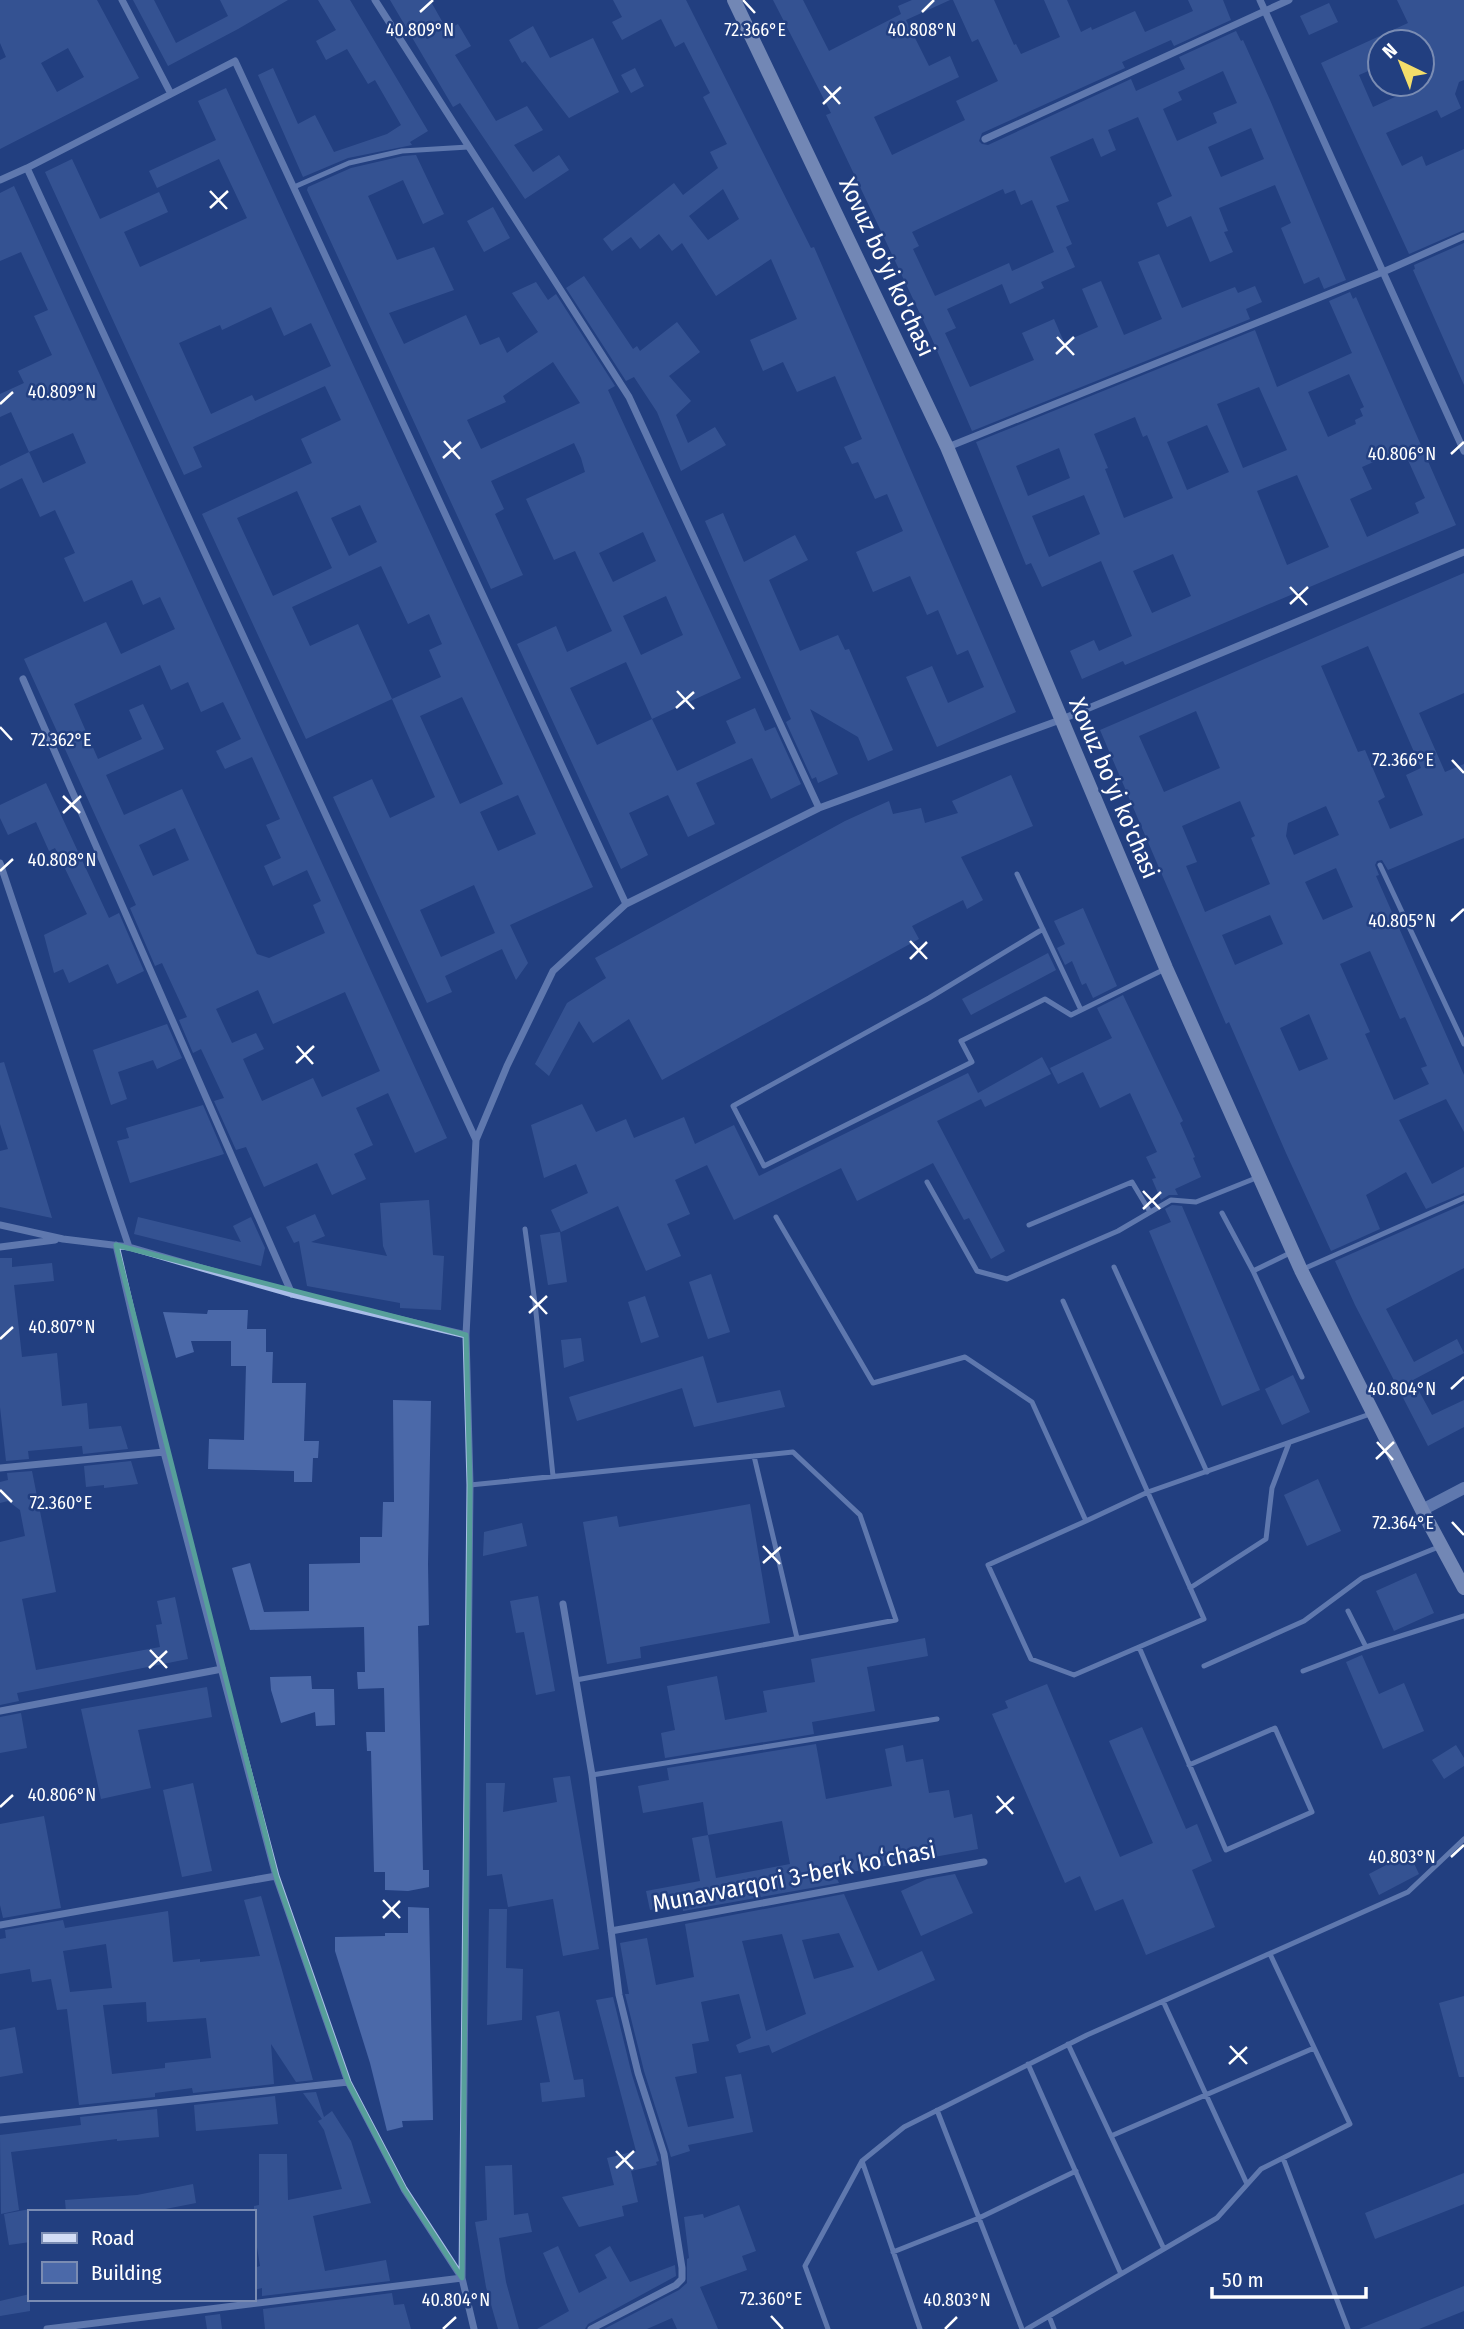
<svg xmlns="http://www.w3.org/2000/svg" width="1464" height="2329" font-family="'Fira Sans Condensed',sans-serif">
<rect width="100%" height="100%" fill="#223f80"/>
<path fill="#4b69a9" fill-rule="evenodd" d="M0,0H97L139,78L0,149V60L6,57L0,43ZM68,48L84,77L57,92L41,63Z
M133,0H154L176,43L228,16L220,0H288L238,29L168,66Z
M318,0H350L428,131L410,142L412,145L348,158L303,177L258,75L273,68L298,124L315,115L334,152L387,134L401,125L375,80L368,84L347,49L326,60L316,41L336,30Z
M390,0H430L447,30L458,24L471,46L455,55L496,121L527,106L543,130L514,145L533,172L559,155L569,170L525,199L460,103L453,107Z
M613,0H686L811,248L814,247L1016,712L937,747L906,677L932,666L948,703L984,687L968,650L957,655L938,610L927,615L910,576L873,592L856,552L903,531L887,494L875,499L858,462L852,464L844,447L862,439L835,376L797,392L783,362L763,371L750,340L797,319L771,259L716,296L682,243L672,251L659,234L640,249L631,237L612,251L603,239L674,183L683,195L718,168L710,152L727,144L703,97L710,93L684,42L675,47L661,19L622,40L612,22L622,17ZM723,189L739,219L708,240L689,216Z
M773,0H803L829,51L901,14L898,6L912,0H950L906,20L929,66L950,56L959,77L874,117L892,155L965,120L956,101L998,81L978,39L972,42L953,0H994L1014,45L1016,44L1021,54L1060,37L1044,0H1067L1081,32L1091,27L1092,30L1135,11L1145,32L1193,11L1188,0H1223L1231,20L1174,46L1171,40L1122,62L1125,68L982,133L979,141L982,144L988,145L1131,79L1136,91L1185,69L1179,57L1236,31L1241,41L1243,40L1270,100L1346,280L1324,289L1319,277L1304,284L1281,228L1291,223L1275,185L1219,208L1228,231L1224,232L1233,252L1210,262L1191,216L1167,227L1157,203L1172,196L1138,117L1108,130L1116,150L1101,157L1093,138L1050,157L1069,201L1056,206L1072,244L1062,249L1066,247L1075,267L1041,282L1044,288L1010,304L1002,284L947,309L956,328L945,333L970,387L1034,360L1022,333L1054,319L1064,342L1098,327L1082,289L1101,281L1124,335L1162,319L1138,262L1159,254L1182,308L1235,287L1238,293L1255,286L1262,302L1246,309L1250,319L972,431L932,339L826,115L831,113ZM1223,71L1237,103L1213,113L1217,123L1177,141L1163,109L1182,100L1178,92ZM1251,128L1264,159L1221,177L1208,147ZM1003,189L1005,194L1015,190L1021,205L1032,200L1054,252L1012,271L1009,263L935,296L913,249L919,246L912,232Z
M1397,0H1464V80L1459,82L1455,94L1461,108L1441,118L1437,110L1386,133L1402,166L1422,156L1426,166L1464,149V230L1409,254L1321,63L1408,23ZM1380,42H1422V63L1430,81L1373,107L1359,75L1380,66Z
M1329,3L1338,22L1309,35L1300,16Z
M533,26L550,58L593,38L619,92L569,118L525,61L522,63L509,40Z
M635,68L644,86L631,93L621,75Z
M226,88L593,887L510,925L528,963L516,980L502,949L445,976L452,992L427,1003L333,797L372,779L390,818L435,797L392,699L306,739L202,514L312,463L301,439L341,420L325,386L193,447L202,467L184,475L45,172L72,159L100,219L159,192L168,212L124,232L140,267L184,247L247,218L219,159L157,188L149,171L216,140L198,101ZM271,307L284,336L311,323L331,366L255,401L252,395L211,414L179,343L220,325L222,330ZM297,491L332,568L273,596L237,518ZM360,505L377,542L349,556L331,518ZM381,566L408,624L429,614L442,644L429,650L441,677L392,699L358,624L310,646L292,607ZM462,697L503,784L460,804L420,716ZM518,795L536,834L498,851L480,812ZM474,885L495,933L441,957L420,910Z
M416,155L444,214L423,224L403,180L368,196L397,260L434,247L454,290L389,313L404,344L466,315L480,345L499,337L507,353L538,332L512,293L536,282L548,300L556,294L615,386L608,390L741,678L652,719L677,771L736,743L726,721L755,708L765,731L775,727L801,784L771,799L752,758L696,783L715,824L688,837L668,795L629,813L648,855L621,869L517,644L556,626L567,652L612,631L575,551L554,560L526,499L585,472L581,458L574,443L491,481L504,509L495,514L523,575L491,589L307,190L308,187L351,168L403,156ZM553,362L580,403L481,449L467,420L506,402L503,396ZM643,532L656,561L613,582L599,553ZM666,596L683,635L641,655L623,616ZM626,662L652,719L597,745L570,688Z
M14,186L447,1138L415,1153L388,1093L356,1108L373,1145L354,1154L366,1179L332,1195L317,1163L264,1187L246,1147L236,1150L214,1101L224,1098L201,1049L193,1053L179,1020L187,1017L162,963L155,966L130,908L136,905L24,659L106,622L121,654L175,629L160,597L143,605L132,580L84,602L64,558L75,553L55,510L40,517L22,478L0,489V466L29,452L11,412L0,417V394L24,383L18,371L52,355L34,316L48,310L21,252L0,261V193ZM73,433L86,463L43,483L29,452ZM160,665L171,690L188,682L201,712L223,702L241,739L216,751L225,769L252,757L280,819L266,825L281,858L264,866L273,886L307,870L321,901L313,905L325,933L269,958L257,954L182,789L124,815L106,775L164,749L143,704L129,710L142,739L98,759L74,704ZM175,828L189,860L153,876L139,845ZM258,990L273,1024L345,992L380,1071L322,1097L313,1078L262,1101L243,1059L264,1049L256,1033L232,1043L216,1009Z
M493,207L510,238L484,252L467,221Z
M1464,243V385L1413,270L1415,269L1414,265Z
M584,276L633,349L637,346L640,351L677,322L700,352L669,376L691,401L676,415L688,443L715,427L726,445L681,471L657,412L634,377L626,381L566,288Z
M1350,292L1353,299L1356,297L1456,525L1125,665L1123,661L1082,679L1070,651L1094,640L1099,651L1132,636L1101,561L1042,587L1031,563L1026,565L976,442L1255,330L1277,387L1352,353L1329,301ZM1349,374L1364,407L1360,409L1363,416L1355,420L1356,424L1328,437L1308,392ZM1259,387L1287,450L1243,468L1217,404ZM1135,417L1143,437L1147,435L1173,498L1124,518L1105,469L1108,468L1094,434ZM1207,425L1229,472L1187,490L1167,442ZM1059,448L1070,478L1028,496L1016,466ZM1403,449L1425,498L1415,503L1419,513L1367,537L1350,499L1372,489L1362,467ZM1297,475L1329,547L1287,565L1257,491ZM1084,495L1100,534L1049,557L1032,516ZM1173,554L1191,596L1152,613L1133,571Z
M723,513L744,562L795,535L808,560L769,580L800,651L838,635L845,650L849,649L893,750L868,761L858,737L810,709L838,774L818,783L816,777L812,779L786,722L791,719L705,521Z
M1464,573V693L1419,713L1445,772L1464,764V838L1388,870L1382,860L1377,861L1375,865L1379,875L1376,876L1464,1075V1132L1446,1099L1399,1120L1432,1184L1464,1167V1193L1426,1209L1406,1172L1366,1195L1380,1229L1331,1251L1286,1153L1229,1022L1226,1024L1100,730ZM1368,646L1421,768L1406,775L1423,815L1390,829L1378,801L1385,797L1365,750L1358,752L1321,666ZM1196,711L1220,768L1164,792L1139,736ZM1240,801L1255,836L1251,838L1270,884L1205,912L1186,866L1197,862L1182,826ZM1326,806L1339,835L1294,855L1286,836L1288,823ZM1336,868L1353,907L1323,920L1305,882ZM1270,915L1283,944L1235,965L1222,935ZM1370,951L1400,1019L1405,1017L1427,1066L1421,1068L1429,1084L1394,1100L1365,1034L1370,1032L1340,964ZM1309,1014L1328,1059L1299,1071L1280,1028Z
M1011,775L1033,826L961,857L983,900L967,909L963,900L912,926L919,939L662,1080L629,1019L593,1043L579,1021L549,1076L535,1064L567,1003L606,978L595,958L845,821L889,801L893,814L921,808L925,823L958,813L952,801Z
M46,783L109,918L119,913L144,971L117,984L108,964L69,983L63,969L54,973L44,935L87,914L55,848L49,851L36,822L8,835L0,818V805Z
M1083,908L1117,986L1093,998L1086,983L1082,985L1072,961L1065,965L1057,948L1065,944L1054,921Z
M1048,953L1056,970L971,1015L962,999Z
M1123,995L1183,1121L1180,1123L1195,1157L1193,1158L1201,1177L1175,1189L1178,1195H1169L1161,1200L1152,1179L1156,1178L1146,1157L1157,1152L1130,1093L1100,1108L1083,1072L1058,1084L1050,1068L1112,1038L1097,1008Z
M167,1024L182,1058L157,1069L153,1060L118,1072L127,1099L111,1105L93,1050Z
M1042,1057L1051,1074L985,1107L981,1099L937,1121L1005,1251L991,1259L969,1218L964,1220L933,1163L857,1201L841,1168L734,1220L707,1165L675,1180L690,1214L667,1224L681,1256L646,1271L618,1206L561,1232L551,1210L588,1193L576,1164L544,1178L531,1125L582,1104L596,1132L626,1119L634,1138L684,1117L695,1144L734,1125L759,1176L968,1073L978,1093Z
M4,1062L29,1142L52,1218L0,1207V1151L8,1149L0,1124V1063Z
M203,1105L224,1154L130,1183L117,1141L129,1138L126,1128Z
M429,1200L433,1255L444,1256L441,1310L400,1308V1303L307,1286L299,1241L294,1243L286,1227L315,1214L325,1236L311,1242L387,1256L383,1246L380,1203Z
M1464,1204V1268L1386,1309L1414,1362L1457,1339L1464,1353L1413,1380L1432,1415L1464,1400V1427L1428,1446L1355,1305L1335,1261Z
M1172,1205L1182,1206L1260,1390L1222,1406L1149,1231L1171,1222L1165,1209Z
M138,1217L241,1242L233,1226L251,1217L265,1248L261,1266L134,1234Z
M560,1232L567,1282L548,1285L540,1235Z
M0,1258H12V1267L52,1263L54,1281L14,1285L22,1357L57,1353L62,1406L87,1403L89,1429L121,1426L128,1449L83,1454L82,1446L28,1451L29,1459L6,1461L0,1407Z
M711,1274L730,1332L708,1339L689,1282Z
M645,1296L659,1337L641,1343L628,1302Z
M208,1310H248L247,1329H266V1352H273L272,1383H306L304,1441H319L318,1458H313L312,1482H294V1471L208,1469L209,1439L244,1440L246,1366H231V1341H191L194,1352L176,1358L163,1312L207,1314Z
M581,1338L584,1361L564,1368L561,1340Z
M703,1356L717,1403L780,1390L785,1407L694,1427L682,1388L577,1421L569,1397Z
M1293,1375L1310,1412L1282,1425L1265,1389Z
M393,1400L431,1401L428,1564L429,1625L418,1626L423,1870H429V1887L408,1891L385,1890V1872H374L371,1751H367L366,1732H385L384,1688L358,1689L357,1672H365L364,1627L250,1630L232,1568L250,1563L264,1612L309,1611V1564L360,1563V1537H382L383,1502H394Z
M131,1461L138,1484L104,1488V1485L86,1487L84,1466Z
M32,1471L56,1592L22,1599L36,1670L160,1647L156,1625L162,1624L157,1601L175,1597L188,1659L17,1693L19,1701L0,1705V1542L25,1536L20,1510L8,1501L0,1503V1482L8,1480L7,1473Z
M1318,1479L1341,1531L1307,1546L1284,1495Z
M750,1504L770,1623L640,1647L641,1658L607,1664L583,1522L617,1516L619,1527Z
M522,1523L527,1546L483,1556L484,1532Z
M1416,1573L1434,1613L1394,1631L1376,1591Z
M538,1596L555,1691L536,1695L524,1632L516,1633L510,1601Z
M925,1638L928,1656L867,1667L875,1711L812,1722L814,1734L665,1758L661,1733L675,1730L667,1686L717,1676L725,1720L767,1712L763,1691L815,1682L811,1659Z
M1362,1655L1379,1694L1404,1683L1424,1731L1383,1749L1346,1662Z
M311,1676L312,1689H334L335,1725L316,1726L315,1712L281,1723L271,1690L270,1677Z
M1047,1684L1120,1857L1153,1843L1109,1741L1142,1727L1186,1829L1197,1824L1212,1861L1192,1870L1215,1927L1146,1955L1123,1899L1095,1911L1080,1876L1065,1883L992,1714L1008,1708L1005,1701Z
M207,1687L212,1717L138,1730L151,1788L101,1799L81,1709Z
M21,1713L27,1748L0,1753V1717Z
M816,1744L826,1799L892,1786L885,1749L903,1745L906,1762L923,1759L929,1793L949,1790L954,1818L972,1814L978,1849L835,1875L839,1883L683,1911L682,1904L650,1910L646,1891L700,1881L692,1838L708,1835L703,1802L643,1813L638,1786L669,1780L667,1768ZM782,1821L790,1864L716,1878L708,1835Z
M1456,1745L1464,1758V1766L1444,1779L1432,1760Z
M570,1776L599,1949L563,1956L553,1899L508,1907L502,1874L487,1876L486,1783H505L503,1812L557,1802L553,1778Z
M193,1783L212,1871L182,1877L163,1790Z
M44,1816L61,1908L3,1918L0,1905V1824Z
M1409,1853L1419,1874L1379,1895L1369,1874Z
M955,1874L973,1913L921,1936L901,1891L927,1879Z
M844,1894L878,1971L922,1951L935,1980L772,2053L769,2045L739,2053L736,2045L751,2038L739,1994L701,2002L709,2041L692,2044L697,2073L675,2077L688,2127L734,2118L725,2077L741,2074L753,2132L688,2145L690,2151L671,2157L644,2071L625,1994H629L620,1943L647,1938L656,1985L694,1977L685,1924ZM839,1933L854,1967L814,1979L802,1940ZM782,1934L806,2014L766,2031L742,1941Z
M261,1896L313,2080L296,2082L271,2044L274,2084L193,2093L192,2088L155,2093V2097L79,2105L67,2009L57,2010L51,1979L32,1982L30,1969L0,1974V1939L6,1938L5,1930L63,1920L65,1928L168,1911L173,1962L200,1959V1962L260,1956L244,1900ZM106,1944L112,1988L70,1992L63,1951ZM146,2002L147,2022L206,2018L211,2058L165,2063V2068L112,2074L103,2005Z
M408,1907L429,1908L433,2120L402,2121L403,2127L387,2131L370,2063L335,1951V1937L385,1936V1933H408Z
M489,1909H507L506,1968L523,1969L522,2020L487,2025Z
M1464,1996V2077H1459L1439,2003Z
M613,1997L632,2075L659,2161L656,2162L657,2165L631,2171L638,2202L622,2206L624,2216L579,2227L562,2197L614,2185L607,2158L636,2151L596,2000Z
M559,2011L574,2080L583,2079L585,2097L542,2102L540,2083L550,2082L536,2016Z
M15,2027L23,2073L0,2077V2030Z
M316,2092L324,2117L332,2111L351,2141L371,2203L313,2216L325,2271L386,2260L390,2281L262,2296V2288L254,2290V2268L260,2266L254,2228V2206L259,2205V2154H287L288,2200L342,2189L324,2130L318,2121L322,2119L303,2093Z
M275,2096L278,2124L196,2131L194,2105Z
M157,2109L159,2137L117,2141V2139L11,2152L19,2210L1,2214L0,2135L81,2125L80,2117Z
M512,2165L514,2215L528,2213L532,2232L499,2238L506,2282L519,2329H498L486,2287L475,2222L487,2220L485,2166Z
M1464,2173V2204L1375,2239L1365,2213Z
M193,2184L196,2203L150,2212H66L65,2200L137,2195Z
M739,2205L756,2251L742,2256L747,2270L700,2287L718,2329H677L672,2318L647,2329H604L679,2290L687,2283V2259L689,2258L684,2217L703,2214L704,2218Z
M30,2209V2242L9,2245L4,2214Z
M558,2246L579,2293L607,2278L595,2255L610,2246L630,2282L675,2265L676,2276L588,2324L585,2329H537L569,2311L543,2253Z
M1464,2286V2311L1419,2329H1359Z
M392,2293L394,2305L404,2304L411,2329H265L263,2309Z
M30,2294V2311L0,2316V2301Z
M220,2314L222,2329H207L205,2316Z"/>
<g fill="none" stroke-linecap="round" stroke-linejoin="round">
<path stroke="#a8bde7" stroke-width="5" d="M294,187L349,163L402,151L468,147
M1380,865L1464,1044
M1017,874L1081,1010
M1043,929L929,998L733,1106L764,1166L972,1062L961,1041L1045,999L1071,1015L1163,970
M927,1182L977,1271L1007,1279L1118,1231L1171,1200L1196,1202L1256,1178
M1222,1213L1253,1271L1302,1377
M776,1217L873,1383L965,1357L1032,1402L1086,1521L1148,1492L1373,1413
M1029,1225L1132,1182L1150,1212
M525,1229L535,1303L553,1476
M1114,1267L1207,1472
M1301,1270L1464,1198
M1253,1271L1290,1253
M1063,1301L1204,1619L1074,1675L1031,1659L988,1565L1086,1521
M754,1456L797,1638
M470,1485L793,1452L860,1515L896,1620L576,1680
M1190,1588L1266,1539L1272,1488L1289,1443
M1348,1611L1366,1647
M1139,1647L1226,1850L1312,1812L1275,1728L1189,1765
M1204,1666L1304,1621L1362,1578L1441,1546
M1303,1671L1366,1647L1464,1616
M592,1775L937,1719
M1163,2001L1247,2184
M1068,2044L1164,2249
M1028,2064L1121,2274
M937,2110L1022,2329
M1111,2136L1314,2048
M1283,2158L1348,2329
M862,2161L920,2329
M893,2252L979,2218L1076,2171
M1049,2316L1054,2329
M828,2329L805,2266L862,2161L904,2127L1087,2035L1408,1892L1464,1839
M1027,2329L1217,2218L1261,2169L1350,2124L1270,1954"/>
<path stroke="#a8bde7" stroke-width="7" d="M122,0L171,94L235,61L626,904
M375,0L629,397L819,808
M1260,0L1464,451
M985,139L1289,0
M27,168L476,1140
M0,180L27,168L171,94
M948,447L1383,272L1464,236
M23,679L292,1294
M0,863L129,1247
M0,1225L63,1239L129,1247L292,1294L466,1335
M0,1247L55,1240
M0,1468L164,1452
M563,1604L592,1775L619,1995L638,2073L664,2154L682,2268V2279L676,2285L591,2329
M0,1711L222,1669
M0,1925L276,1876
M611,1931L984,1862
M0,2120L348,2082
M47,2329L462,2278L404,2189L348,2082L276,1876L164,1452L116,1245
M474,2329L462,2278L470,1485L466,1335L476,1140L507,1066L553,971L626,904L819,808L1060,720L1464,552"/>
<path stroke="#a8bde7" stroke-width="12" d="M1422,1510L1464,1488"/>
<path stroke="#d2ddf6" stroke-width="14" d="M734,0L947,447L1166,968L1301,1270L1422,1510L1464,1588"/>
</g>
<path d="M0 0H1464V2329H0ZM116,1245L466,1335L470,1485L462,2278L404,2189L348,2082L276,1876Z" fill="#223f80" fill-opacity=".55" fill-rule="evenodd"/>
<path fill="none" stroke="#579f9a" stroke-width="5" stroke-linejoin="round" d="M116,1245L466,1335L470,1485L462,2278L404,2189L348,2082L276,1876Z"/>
<path fill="none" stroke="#fff" stroke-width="2.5" d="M743,0L755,13M420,12L433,0M922,12L934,0M824,86L840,104M823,104L841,87M210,191L227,209M210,208L228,191M1057,337L1074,355M1056,354L1074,337M0,404L13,392M444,441L460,459M1451,454L1464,442M443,458L461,442M1290,587L1307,605M1290,604L1308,587M677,691L694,709M676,708L694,692M0,727L12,740M1452,760L1464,773M63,796L80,813M63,813L81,796M0,871L13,859M1451,921L1464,909M910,941L927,959M910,959L927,942M297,1046L313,1064M296,1063L314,1046M1143,1191L1160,1209M1143,1209L1161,1192M530,1296L547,1314M529,1313L547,1296M0,1339L13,1327M1451,1389L1464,1377M1377,1442L1393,1460M1376,1459L1394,1442M0,1490L12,1502M1452,1522L1464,1535M763,1546L780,1564M763,1563L781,1547M150,1650L167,1668M149,1668L167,1651M997,1796L1013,1814M0,1807L13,1795M996,1813L1014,1797M1451,1857L1464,1845M383,1900L400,1918M383,1918L400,1901M1230,2046L1247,2064M1229,2064L1247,2047M616,2151L633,2169M616,2168L634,2151M771,2316L783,2329M443,2329L456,2317M945,2329L957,2317"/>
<g text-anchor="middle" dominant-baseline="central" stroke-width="5" stroke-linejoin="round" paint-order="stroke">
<g font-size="24" fill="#fff" stroke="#223f80">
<text transform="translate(887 267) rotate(65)">Xovuz bo‘yi ko'chasi</text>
<text transform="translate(1114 788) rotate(67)">Xovuz bo‘yi ko'chasi</text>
<text transform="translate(794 1877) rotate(-11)">Munavvarqori 3-berk koʻchasi</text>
</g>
</g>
<g font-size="18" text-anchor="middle" fill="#fff" stroke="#223f80" stroke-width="5" stroke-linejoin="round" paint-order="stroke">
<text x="420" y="36">40.809°N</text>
<text x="922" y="36">40.808°N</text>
<text x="755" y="36">72.366°E</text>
<text x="62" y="398">40.809°N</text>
<text x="1402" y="460">40.806°N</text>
<text x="61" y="746">72.362°E</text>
<text x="1403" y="766">72.366°E</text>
<text x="62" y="866">40.808°N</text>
<text x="1402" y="927">40.805°N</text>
<text x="62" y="1333">40.807°N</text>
<text x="1402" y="1395">40.804°N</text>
<text x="61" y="1509">72.360°E</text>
<text x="1403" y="1529">72.364°E</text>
<text x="62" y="1801">40.806°N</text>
<text x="1402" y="1863">40.803°N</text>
<text x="771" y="2305">72.360°E</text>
<text x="456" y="2306">40.804°N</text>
<text x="957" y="2306">40.803°N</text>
</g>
<rect x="28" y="2210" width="228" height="91" fill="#223f80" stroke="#7a8cb3" stroke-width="2"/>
<rect x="42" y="2233" width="35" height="10" fill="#d2ddf6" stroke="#7a8cb3" stroke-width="2"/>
<text x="91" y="2245" font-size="21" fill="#ffffff">Road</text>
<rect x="42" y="2262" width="35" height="21" fill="#4b69a9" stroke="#7a8cb3" stroke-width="2"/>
<text x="91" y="2280" font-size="21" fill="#ffffff">Building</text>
<g transform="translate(1401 63) rotate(317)"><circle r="33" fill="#223f80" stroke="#7a8cb3" stroke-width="2"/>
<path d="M0-5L12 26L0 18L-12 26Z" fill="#f3dd6a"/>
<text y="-10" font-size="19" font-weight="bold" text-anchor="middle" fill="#ffffff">N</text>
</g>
<path d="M1212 2287v10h154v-10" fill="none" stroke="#ffffff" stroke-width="3.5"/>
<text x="1222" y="2287" font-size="21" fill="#ffffff" stroke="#223f80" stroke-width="5" paint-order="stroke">50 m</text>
</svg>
